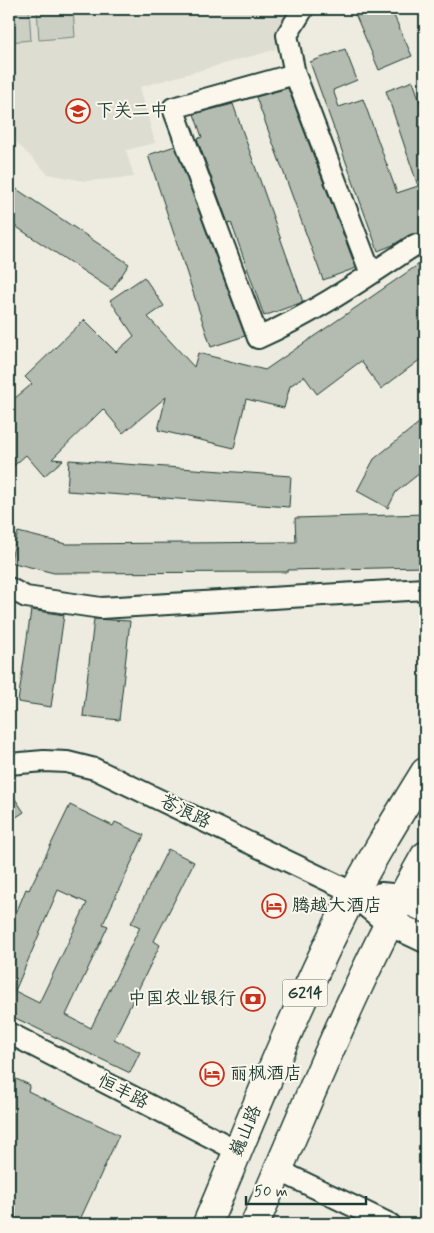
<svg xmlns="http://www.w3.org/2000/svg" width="434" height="1233" font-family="Mynerve,'LXGW WenKai TC',sans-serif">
<rect width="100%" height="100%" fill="#eeece1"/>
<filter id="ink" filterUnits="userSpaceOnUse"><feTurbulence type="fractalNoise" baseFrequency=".02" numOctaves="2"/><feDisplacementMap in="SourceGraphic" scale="10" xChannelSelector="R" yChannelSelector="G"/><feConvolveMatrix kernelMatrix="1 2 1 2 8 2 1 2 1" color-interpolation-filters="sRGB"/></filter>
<g filter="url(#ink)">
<path fill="#ddddd2" d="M9,9H296L274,50L140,87L155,143L126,150L134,177L85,181L48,174L9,135Z"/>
<path fill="#cbcfc4" stroke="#75867c" d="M9,9H29L31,40L9,42Z
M37,9H73L75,37L39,40Z"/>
<path fill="#b4bbb0" stroke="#1f3d34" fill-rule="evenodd" d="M353,9H391L412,56L379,70Z
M345,49L357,80L333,90L339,107L363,99L397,193L418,186L386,91L413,81L425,117V234L409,235L393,245L378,251L310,62Z
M288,88L356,268L323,280L256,97Z
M233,104L303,302L264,316L231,222L228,223L197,139L202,137L194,114Z
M175,146L245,336L211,347L148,155Z
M9,184L129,264L112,290L9,222Z
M425,260V356L381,389L361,361L317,394L304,376L290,386L284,408L246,399L234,448L158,430L166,397L123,433L103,409L52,459L63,460L44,476L26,455L9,470V403L32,384L25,377L84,320L116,352L134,336L110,300L144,277L164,306L148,317L194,367L198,353L265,370Z
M425,418V469L396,492L388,508L357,491L374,459Z
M69,460L291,476L289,507L67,491Z
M425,514V567L288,570V572L54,573L10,562L18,532L66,544L296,542L295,518Z
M31,610L64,615L51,707L18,702Z
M94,619L130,621L119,720L83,716Z
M9,790L24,812L9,822Z
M70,805L113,826L115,822L144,835L103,924L108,926L66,1015L91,1028L140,927L131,923L168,849L194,862L154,941L160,945L114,1039L140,1052L130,1073L9,1015V930L26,889L29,890ZM58,890L87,903L39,1003L15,991Z
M9,1076L30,1085L28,1091L119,1135L78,1224H9Z"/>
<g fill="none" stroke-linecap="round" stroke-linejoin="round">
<g stroke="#1f3d34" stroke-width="24">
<path id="minor" d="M303,9L287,35L295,74L371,274
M295,74L173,108L258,338C313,314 365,278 415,245
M9,588L26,597L101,608L425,589
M9,764L44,761L67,762L95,769L354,893
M9,1033L238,1151
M278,1170L390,1224"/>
</g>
<g stroke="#1f3d34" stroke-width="30">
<path id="major" d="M354,893L389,922L425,939
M381,896L402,898L425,909"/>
</g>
<g stroke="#1f3d34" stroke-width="31">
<path id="highway" d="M207,1224C251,1121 292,1016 342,916C367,866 396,819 425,772
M255,1224C309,1100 358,974 425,856"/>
</g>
<use href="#minor" stroke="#fbf7ec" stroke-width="20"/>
<use href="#major" stroke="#fbf7ec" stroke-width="26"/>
<use href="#highway" stroke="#fbf7ec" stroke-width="28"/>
</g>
</g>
<defs>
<g id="school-ring" transform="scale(1.25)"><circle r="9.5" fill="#fbf7ec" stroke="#c8321e" stroke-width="1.5"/><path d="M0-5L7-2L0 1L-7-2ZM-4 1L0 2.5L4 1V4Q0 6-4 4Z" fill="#c8321e"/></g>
<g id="hotel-ring" transform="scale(1.25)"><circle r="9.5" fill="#fbf7ec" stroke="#c8321e" stroke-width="1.5"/><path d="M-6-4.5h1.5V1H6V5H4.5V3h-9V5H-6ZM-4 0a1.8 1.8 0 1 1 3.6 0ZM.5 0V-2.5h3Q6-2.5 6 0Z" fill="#c8321e"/></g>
<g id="bank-ring" transform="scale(1.25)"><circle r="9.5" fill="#fbf7ec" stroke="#c8321e" stroke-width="1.5"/><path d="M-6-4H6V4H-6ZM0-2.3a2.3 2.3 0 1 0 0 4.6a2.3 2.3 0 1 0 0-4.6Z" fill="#c8321e"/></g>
</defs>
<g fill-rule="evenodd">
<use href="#school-ring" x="78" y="111"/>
<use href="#hotel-ring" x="274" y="906"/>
<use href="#bank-ring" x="253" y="999"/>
<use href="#hotel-ring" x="212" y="1074"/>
</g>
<g text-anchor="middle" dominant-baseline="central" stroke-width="4" stroke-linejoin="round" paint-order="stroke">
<rect fill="#fbf7ec" stroke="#61756b" stroke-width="1" x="282.5" y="979.5" width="45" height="27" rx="4"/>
<g font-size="16" font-weight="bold" fill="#1f3d34">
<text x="305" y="993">G214</text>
</g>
<g font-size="18" fill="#1f3d34" stroke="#fbf7ec" text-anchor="start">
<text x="96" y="111">下关二中</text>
<text x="292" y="906">腾越大酒店</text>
<text x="236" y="999" text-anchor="end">中国农业银行</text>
<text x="230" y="1074">丽枫酒店</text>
</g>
<g font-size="18" fill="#1f3d34" stroke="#fbf7ec">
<text transform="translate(185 812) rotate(26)">苍浪路</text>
<text transform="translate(123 1092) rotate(27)">恒丰路</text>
<text transform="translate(246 1131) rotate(-67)">巍山路</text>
</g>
</g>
<rect width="434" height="1233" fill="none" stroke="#fbf7ec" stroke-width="30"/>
<rect x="15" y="15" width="404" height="1203" fill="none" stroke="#1f3d34" stroke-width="2" filter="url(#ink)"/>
<path d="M246 1196v8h120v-8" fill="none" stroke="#1f3d34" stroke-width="2.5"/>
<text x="254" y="1196" font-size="15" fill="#1f3d34" stroke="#fbf7ec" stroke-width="4" paint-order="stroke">50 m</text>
</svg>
